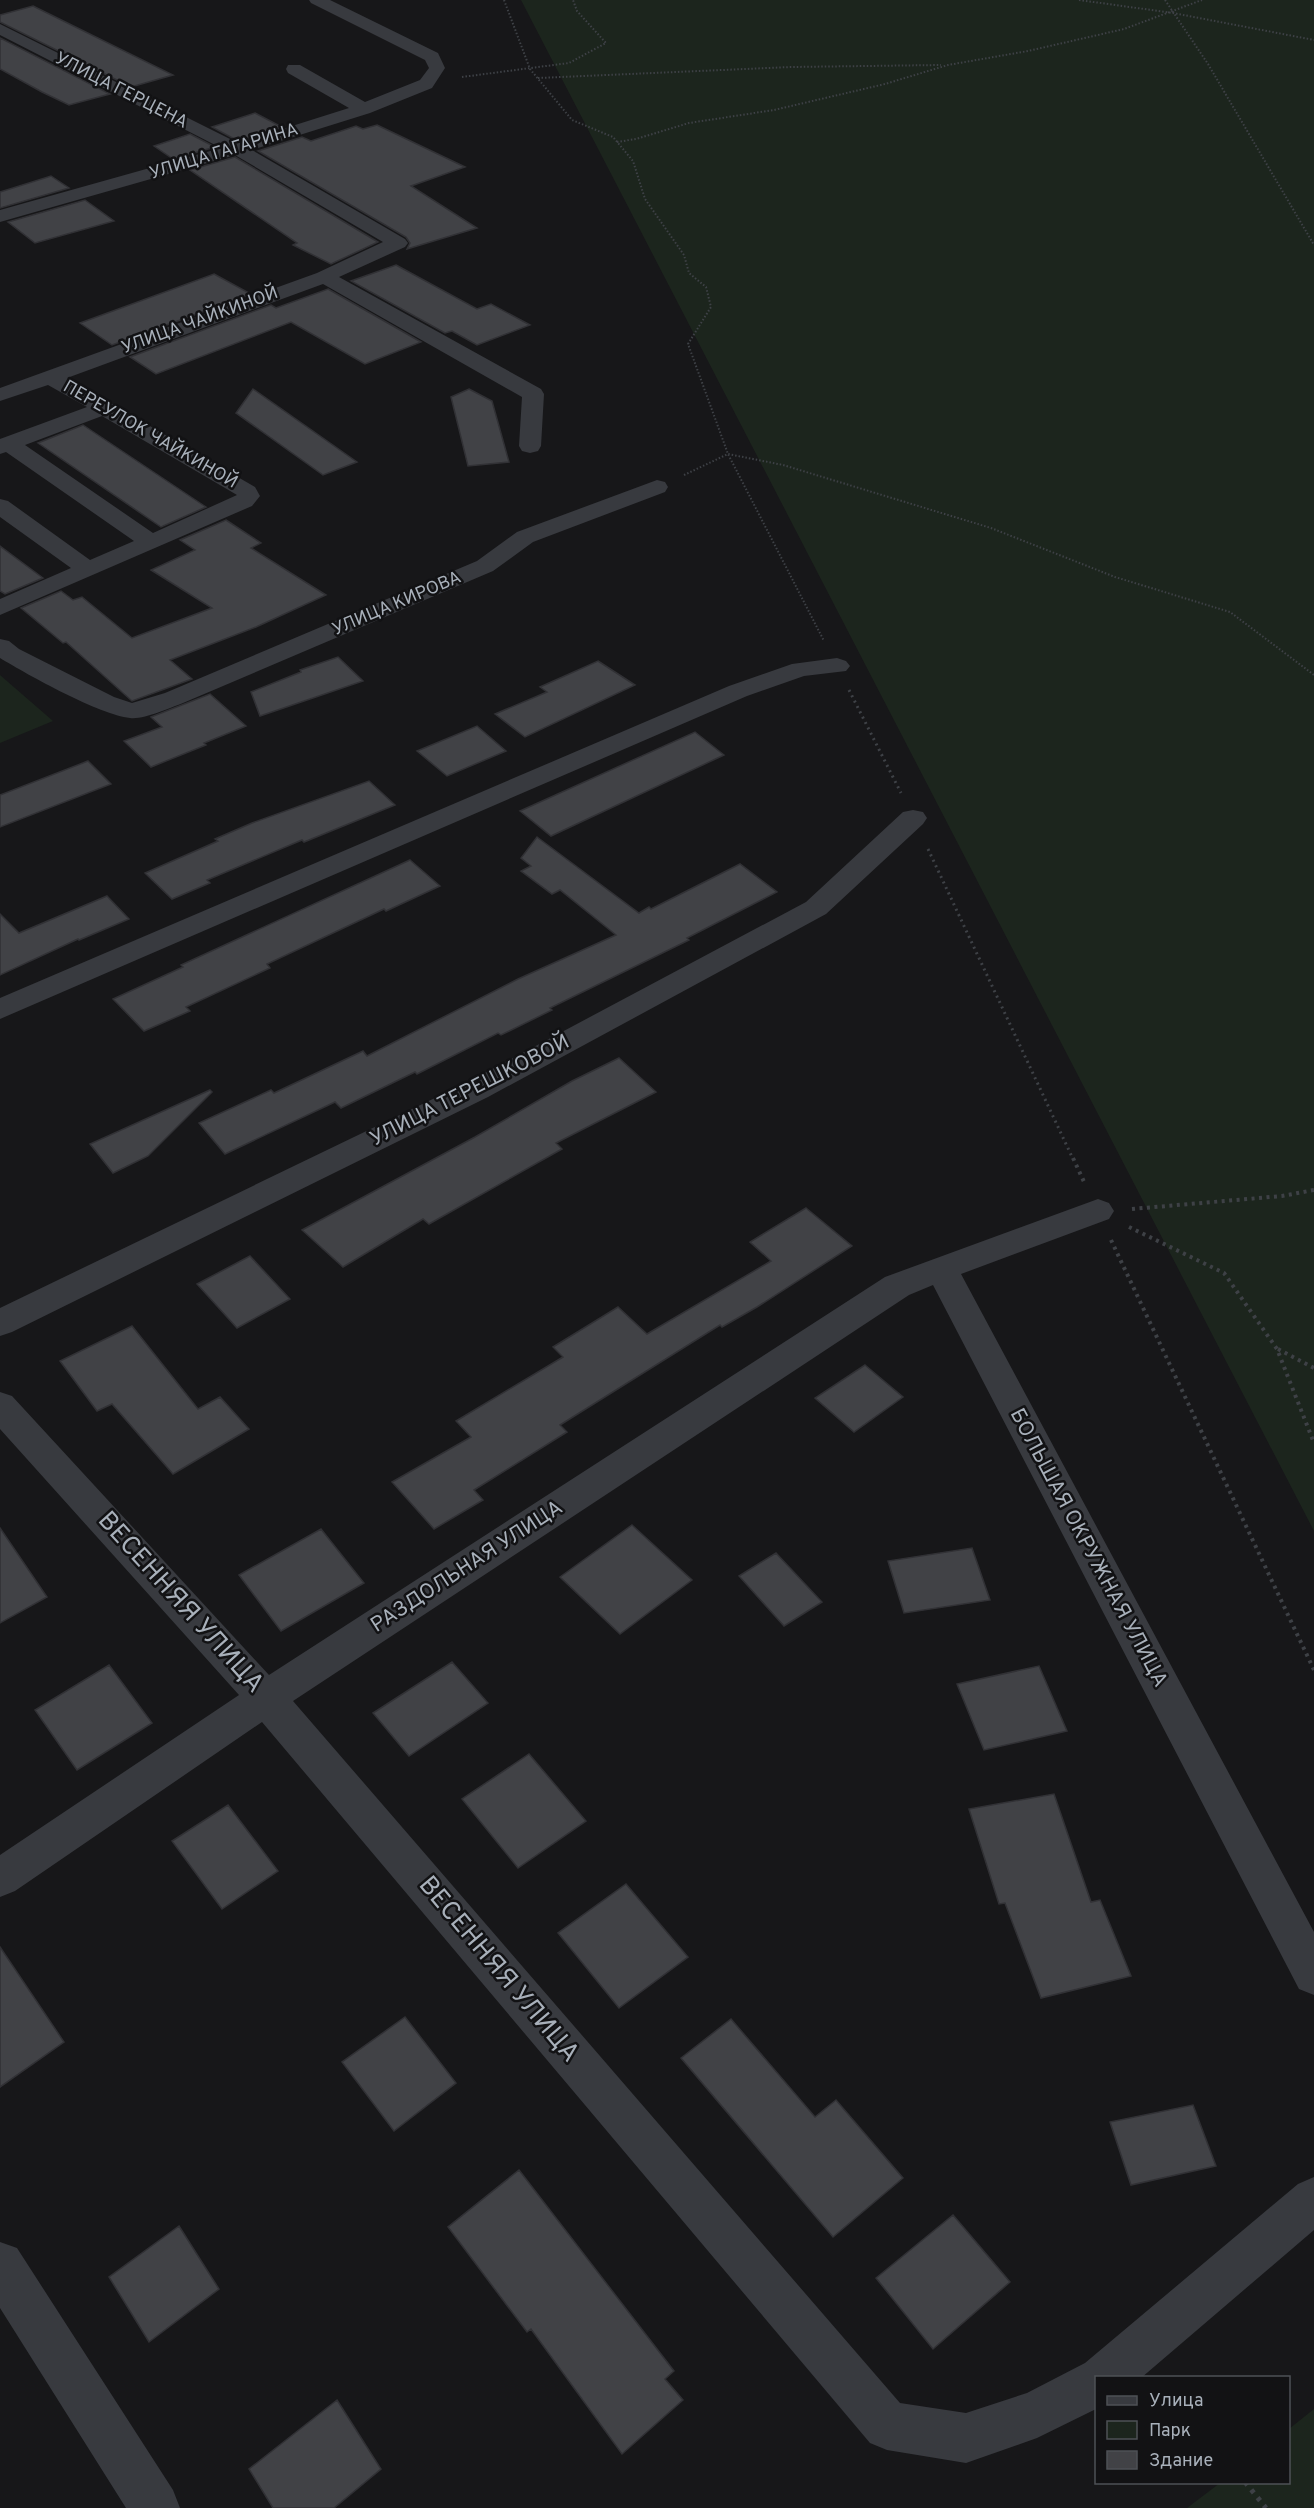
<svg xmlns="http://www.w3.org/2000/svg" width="1314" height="2508" font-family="Overpass,sans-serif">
<rect width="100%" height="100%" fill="#171719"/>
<path fill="#1c251d" d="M521,0H1314V1531Z
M0,675L53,721L0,743Z
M1314,2409V2508H1187L1220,2483L1288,2482L1289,2429Z"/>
<path fill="#414246" stroke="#313135" stroke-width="1.5" d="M33,6L173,75L131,87L0,22V15Z
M0,38L110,94L69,105L42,92L0,69Z
M255,113L282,127L238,141L212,127Z
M377,125L465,167L411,186L477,228L407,249L410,243L406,237L258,151L302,137L311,141L356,126L363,129Z
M190,134L215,147L173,159L154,146Z
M235,157L378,242L331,264L293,245L297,243L190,170Z
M51,176L69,188L0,208V192Z
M85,200L114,221L35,243L8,222Z
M396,265L477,309L491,304L530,325L477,345L452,331L445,333L351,281Z
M214,274L251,294L112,345L80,323Z
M328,289L421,342L365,364L291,322L156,374L130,357L271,305L276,308Z
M253,389L357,462L323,475L236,413Z
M469,389L492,401L509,462L468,466L451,397Z
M83,425L206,507L161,527L38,443Z
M226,520L261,543L251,548L326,595L256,627L170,660L192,679L132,701L66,642L63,643L21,608L61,591L73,600L82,597L132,638L212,608L151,570L195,550L180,540Z
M0,546L43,578L5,594L0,591Z
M338,657L363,681L260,716L251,692L301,672L300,670Z
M598,661L635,685L525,737L495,714L547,692L540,687Z
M210,694L246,726L204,743L206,745L151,767L124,741L162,727L151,717Z
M477,726L506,751L447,776L417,751Z
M695,732L724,755L551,836L520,811Z
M88,761L111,784L0,827V795Z
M369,781L395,805L304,842L302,840L207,880L210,883L172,899L145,873L218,841L215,839L252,823Z
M537,837L639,913L649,907L651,909L740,864L777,892L687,938L689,940L550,1008L552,1010L501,1035L498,1033L417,1074L415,1072L341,1108L335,1102L225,1154L199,1123L271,1090L274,1093L363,1051L367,1056L518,979L616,935L560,890L552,894L521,871L531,866L521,858Z
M410,860L440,886L386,911L384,909L267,964L270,968L186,1007L190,1011L144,1031L113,999L183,967L181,965Z
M107,896L129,919L79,940L78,939L0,975V914L19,933Z
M619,1058L656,1092L556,1143L562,1149L429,1224L423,1219L343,1267L302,1230L475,1137L572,1081Z
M210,1090L212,1092L148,1156L113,1173L90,1144Z
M806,1208L852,1246L757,1307L722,1327L720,1325L560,1425L567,1432L474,1490L483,1500L434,1529L392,1482L471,1437L456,1421L563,1357L553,1347L618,1307L647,1334L771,1261L750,1242Z
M250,1256L290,1299L237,1328L197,1284Z
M132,1326L198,1409L220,1397L249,1429L173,1474L112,1404L97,1411L60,1361Z
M865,1365L903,1397L854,1432L815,1398Z
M632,1525L692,1580L620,1634L560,1577Z
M0,1528L47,1597L0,1623Z
M321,1529L364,1583L281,1631L239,1575Z
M972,1548L990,1600L904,1613L888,1561Z
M776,1553L822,1602L784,1626L739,1576Z
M452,1662L488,1703L409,1756L373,1713Z
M109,1665L152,1723L77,1770L35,1710Z
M1039,1666L1067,1731L984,1750L957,1684Z
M529,1754L586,1821L518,1868L462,1799Z
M1054,1794L1091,1902L1100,1900L1131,1976L1041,1998L1005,1903L999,1904L969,1809Z
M228,1805L278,1871L222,1909L172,1841Z
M626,1884L688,1957L619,2008L558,1933Z
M0,1947L64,2042L0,2087Z
M405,2017L456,2083L394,2131L342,2062Z
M731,2019L815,2117L836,2100L903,2178L833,2237L681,2058Z
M1193,2105L1216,2166L1131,2185L1110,2122Z
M519,2170L674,2371L665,2379L683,2400L622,2454L531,2329L527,2332L448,2227Z
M953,2215L1010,2282L933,2349L876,2278Z
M179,2226L219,2289L149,2342L109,2277Z
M337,2400L381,2469L334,2508H273L249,2469Z"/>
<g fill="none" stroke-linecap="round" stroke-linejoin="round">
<path stroke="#3e4146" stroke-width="2" stroke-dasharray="1.5 2" stroke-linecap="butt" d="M504,0L530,69L572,120L613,137L633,161L645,199L684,255L689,273L706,287L711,307L688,344L728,454L824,641
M1079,0L1173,13L1314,40
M1165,0L1208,64L1314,245
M462,77L569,63L606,43L577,11L573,0
M538,78L791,67L941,65
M617,142L636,139L689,123L774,110L885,84L948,65L1028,51L1124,29L1202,0
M684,475L728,454L783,465L991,528L1115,577L1230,612L1314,675"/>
<path stroke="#3e4146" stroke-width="3" stroke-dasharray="2 4" stroke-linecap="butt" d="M849,690L901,793
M928,849L1073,1159"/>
<path stroke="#3e4146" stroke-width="4" stroke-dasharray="3 4.5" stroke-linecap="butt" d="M1073,1158L1085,1184
M1132,1209L1282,1196L1314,1190
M1129,1227L1224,1273L1277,1349L1314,1443
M1111,1240L1314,1670
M1278,1349L1314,1368"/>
<path stroke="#3e4146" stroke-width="5" stroke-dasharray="4 6" stroke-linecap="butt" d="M1245,2482L1266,2508"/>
<path fill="#383a3f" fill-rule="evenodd" d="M309,0H330L438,53L445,68L432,88L370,113L252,150L405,239L408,243L405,247L339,277L541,389L544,394L541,446L538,451L530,453L522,451L519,446L522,397L323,284L67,378L255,487L260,496L252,506L0,615V599L71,568L0,517V499L8,501L90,560L134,541L6,452L0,454V439L87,407L48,385L0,401V388L317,273L383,242L235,155L0,222V210L221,148L0,35V24L238,143L349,108L288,73L286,69L288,65H300L365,102L420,80L429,68L425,60L311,3ZM102,416L237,495L153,533L25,445Z
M657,480L665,482L668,487L665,492L533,542L493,571L183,703C170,708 143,720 130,718C100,715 28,675 0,658V639L9,641L19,649L114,697L132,703L165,693L477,561L517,532Z
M837,658L846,661L850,666L846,671L804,676L747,696L0,1019V998L729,686L792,664Z
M913,810L923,812L927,818L923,824L826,914L488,1097L12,1332L0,1336V1308L466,1083L806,902L903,812Z
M1098,1199L1109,1203L1114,1211L1109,1219L961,1274L1314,1932V1995L1299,1989L933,1285L909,1295L293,1701L900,2403L966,2413L1027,2393L1085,2363L1298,2184L1314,2177V2230L1141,2378H1096V2409L1037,2438L966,2463L887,2450L870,2443L262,1722L15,1891L0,1897V1855L239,1695L0,1429V1392L12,1396L269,1675L885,1277Z
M0,2242L17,2248L173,2490L180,2508H126L0,2308Z"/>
</g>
<g text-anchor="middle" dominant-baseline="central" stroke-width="5" stroke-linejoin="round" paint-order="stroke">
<g font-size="18" fill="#a8b0ba" stroke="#121214">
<text transform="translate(121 91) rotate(27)">УЛИЦА ГЕРЦЕНА</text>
<text transform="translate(224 152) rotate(-17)">УЛИЦА ГАГАРИНА</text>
<text transform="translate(200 321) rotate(-20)">УЛИЦА ЧАЙКИНОЙ</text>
<text transform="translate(150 435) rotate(30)">ПЕРЕУЛОК ЧАЙКИНОЙ</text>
<text transform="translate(397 604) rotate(-23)">УЛИЦА КИРОВА</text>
</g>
<g font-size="21" fill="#a8b0ba" stroke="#121214">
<text transform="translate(470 1091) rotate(-27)">УЛИЦА ТЕРЕШКОВОЙ</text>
<text transform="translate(1088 1548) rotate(62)">БОЛЬШАЯ ОКРУЖНАЯ УЛИЦА</text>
<text transform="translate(467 1567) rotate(-33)">РАЗДОЛЬНАЯ УЛИЦА</text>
</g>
<g font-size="26" fill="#a8b0ba" stroke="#121214">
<text transform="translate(180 1603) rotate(48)">ВЕСЕННЯЯ УЛИЦА</text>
<text transform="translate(498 1970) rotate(50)">ВЕСЕННЯЯ УЛИЦА</text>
</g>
</g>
<rect x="1095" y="2376" width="195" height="108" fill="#121214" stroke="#4e5156" stroke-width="1.5"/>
<rect x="1107" y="2396" width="30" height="9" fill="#383a3f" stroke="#4e5156" stroke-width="1.5"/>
<text x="1149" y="2406" font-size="18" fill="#a8b0ba">Улица</text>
<rect x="1107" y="2421" width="30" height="18" fill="#1c251d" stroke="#4e5156" stroke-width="1.5"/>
<text x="1149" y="2436" font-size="18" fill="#a8b0ba">Парк</text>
<rect x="1107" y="2451" width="30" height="18" fill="#414246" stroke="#4e5156" stroke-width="1.5"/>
<text x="1149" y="2466" font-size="18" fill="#a8b0ba">Здание</text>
</svg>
